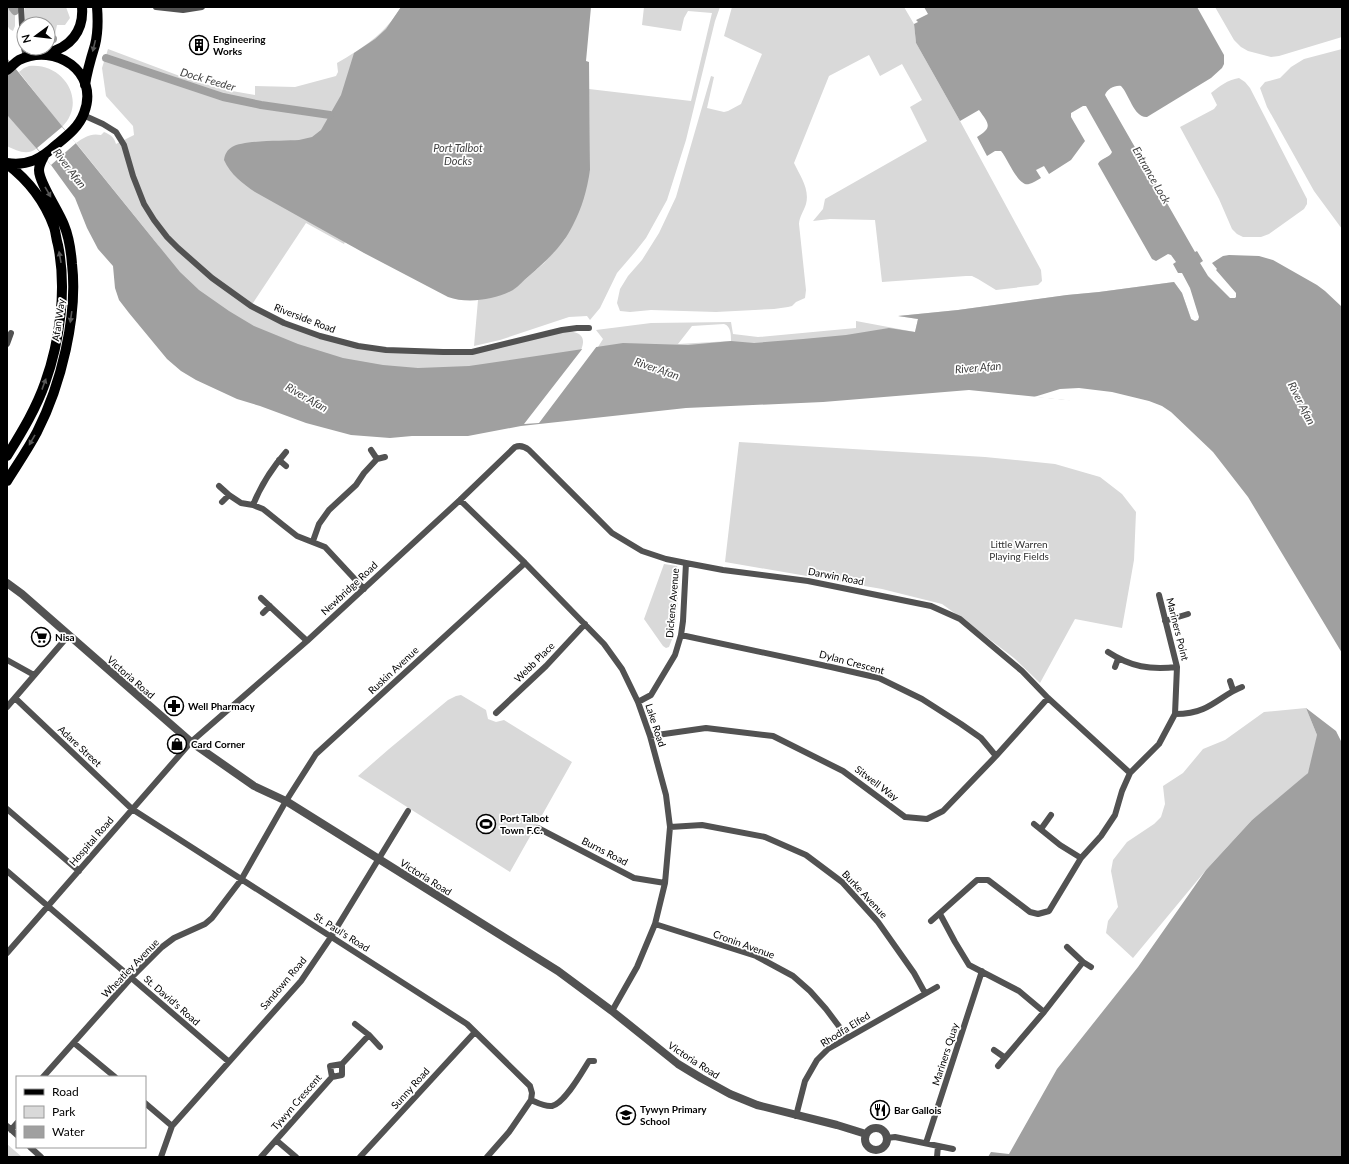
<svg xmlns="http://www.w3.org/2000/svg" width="1349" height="1164" font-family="Lato,sans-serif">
<rect width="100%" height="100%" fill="#fff"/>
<path fill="#d9d9d9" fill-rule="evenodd" d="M7,7H15V26L13,31C4,28 7,15 7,7Z
M25,7H66L70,18L65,25H57L53,44H48V24H25Z
M401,7L352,246L345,242L344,244L306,223L251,306L284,323L358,346L466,352L562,330C576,332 588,333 581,350L598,347L603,339L596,330L651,323L731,322L733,334L758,337L856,328V321L915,332L918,319L898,316L958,310L1067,295L1099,292L1174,282L1182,293L1192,321L510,404L213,335L158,245L76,143C85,137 90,133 101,135L104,132C111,135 114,137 116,144L134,135L133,126L106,96L102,68L108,49L193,81L232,91L255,95V86L295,87L336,76L338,72L337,63C363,48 385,34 401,7ZM724,324C731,326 731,335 731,341L678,344L692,326Z
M644,7H720L715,21L686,140L667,200L646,238L635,252L617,273L600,308L590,320L587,316L569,317L500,340L474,346L478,300L495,296L514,289L544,263L565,239L590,170L589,89L691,101L712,13L688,11L684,18L681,31L642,25Z
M732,7H904L914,24L916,43L960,121L1041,270L1042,281L1038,285L996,290L978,279L972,276H966L882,282L875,220L830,219L813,221L823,209L825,199L927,141L910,107L922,100L902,64L880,76L869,55L829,76L794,163C800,176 810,189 806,204C804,211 799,217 799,224L806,290L805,298L796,302L792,306L788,307L774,309L716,312L651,310L630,312L620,311L617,303L620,289L628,276L642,260L659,233L676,197L711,76L714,77L707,108L724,112L728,111L741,104L762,54L724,36Z
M1215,7H1342V37L1279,56L1271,57L1248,51L1241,47L1234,40Z
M1342,49V229L1314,191L1267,107L1260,88L1265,82L1280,78L1291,67L1304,59Z
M29,66C63,62 88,101 62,127L19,72L24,68Z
M1239,78L1245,82L1250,88L1307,199V204L1304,209L1269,234L1261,237H1243L1237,234L1232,229L1219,199L1180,127L1214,109L1217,105L1211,93C1220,86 1227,80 1239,78Z
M7,115L37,148C28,156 17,151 7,146Z
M739,442L985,457L1055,464L1100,477L1122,494L1136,512L1134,560L1122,628L1075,619L1040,683L1014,658L963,619L942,604L882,589L725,562Z
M664,564L677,566L680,572L676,621L674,634L669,647L666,648L663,646L644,619Z
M461,695L486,710L488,719L496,722L504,720L572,762L510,872L358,776L389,749L448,700L456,696Z
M1306,708L1317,735L1316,757L1308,773L1295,786L1252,820L1206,870L1133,958L1106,933L1108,921L1118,907L1111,871L1113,860L1127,842L1154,824L1161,817L1165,804L1163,786L1183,773L1203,749L1225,740L1264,712Z
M7,1144L22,1157H7Z"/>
<path fill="#a0a0a0" d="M401,7H591L586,61L589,62L590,170C587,190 582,208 573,225C563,246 546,261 529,276C524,280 519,286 513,290C495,300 467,304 448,297L364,253L255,192C243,184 230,174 224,160C225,154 227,150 232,147C243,140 284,141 299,140L312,137L321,130L341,95L354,53L375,39L386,29Z
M924,7H1169L1170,8L1171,7H1197L1224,55V64L1222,68L1211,78L1147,117C1134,118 1129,94 1121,86C1115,85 1107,89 1105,95L1195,252L1197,251L1203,261L1200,263L1208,276L1230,298H1235L1236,297V293L1216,270L1217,269L1212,263L1223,256L1229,255L1259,256L1273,260L1317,285L1325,291L1342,307V683L1256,525L1230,488L1193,449L1145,419L1087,402L969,390L823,402L686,408L521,426L468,436H412L390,438L351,435L306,423L260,406L237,399L196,380L181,371L167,359L129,313L119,300L115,288L113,266L98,249L87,228L75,198L51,165L7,115V58L158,245L180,272L199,290L229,311L254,326L298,344L343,358L383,365L418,368L469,366L623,343L688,345L731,341L754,343L803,339L846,335L889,328L915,332L918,319L898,316L958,310L1067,295L1099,292L1174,282L1182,293L1191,319L1195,321L1198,320L1199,317L1190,288L1182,273H1178L1173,264L1176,262L1171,255L1168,254L1156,261L1152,259L1098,164C1100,158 1110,158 1112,152L1086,106H1083L1071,113V117L1085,141L1071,160L1049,174L1044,166L1036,170L1041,178C1037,180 1033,183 1029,184C1018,187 1008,159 1001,151H995L987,156L977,137C993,127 989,124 979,110L960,121L916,43L914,24L918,22L916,20L928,14Z
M1306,708L1336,731L1342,743V1157H988L991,1152L1009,1154L1057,1069L1138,967L1206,870L1252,820L1308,773L1317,735Z"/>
<path fill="#fff" d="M62,127L76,143L51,165L37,148Z
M597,346L539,423L524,424L583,348Z
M1079,388L1112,392L1149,401L1162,406L1171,412L1213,452L1248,497L1342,653V685L1340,684L1254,526L1229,489L1192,450L1145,421L1086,404L1065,400L1034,397L1060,389Z"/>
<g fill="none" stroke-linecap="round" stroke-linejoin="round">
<path stroke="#a0a0a0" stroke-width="8" d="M12,7L15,11
M48,38L53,39
M106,58L223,97L261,105L330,115"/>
<path stroke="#525252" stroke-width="6" d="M21,7L23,43L26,57
M156,7L183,10L202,7
M83,115L103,124L116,132L124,145L133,176L144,204L154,220L167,237L178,248L212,278L251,306L284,323L320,336L358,346L386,350L443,352H472L562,330L577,328H589
M7,344L11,333
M371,450L377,459
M279,460L286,466
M219,486L229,495L241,503L253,505L263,509L283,525L297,536L325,547L364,589
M460,500L525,563L604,644L622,669L638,702L650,736L666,795L670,827L665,883L655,924L637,967L612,1011
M222,502L229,495
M253,505C261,485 272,468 286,452
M313,541L319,524L329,510L356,485L364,473L377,459L385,457
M261,598L307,641
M263,613L270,606
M1165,621L1188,614
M681,635L831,667L879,678L922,699L961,724L981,738L996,756
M1108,652C1131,667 1150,670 1177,667
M7,660L34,675
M1115,667L1118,659
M1230,681L1233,690
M15,698L132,809L467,1024L530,1086L532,1093L531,1100L509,1132L487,1157
M638,702L651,695L675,655L681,635L683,621L686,563
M7,707L68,636
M496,713L546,666L585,624
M1175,714C1185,714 1194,713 1203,709C1217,703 1228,692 1242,687
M650,736L706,728L773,736L843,771L905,817L927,819L943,811L996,756L1048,698
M7,809L79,871
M1034,824L1060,845L1081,858
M670,827L702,825L765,837L806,855L842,882L878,922L914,973L925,993
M538,828L634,878L665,883
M1041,829L1051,815
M7,871L228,1061
M940,914L955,942L969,965L1019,991L1044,1012
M931,921L977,880H988L1030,912L1038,914L1049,911L1081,858L1101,836L1115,815L1122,791L1130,773L1159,744L1175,714L1177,667L1159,595
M655,924L756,956L793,976L810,991L826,1009L847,1037
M1067,947L1083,962L1091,967
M7,953L191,742L307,641L460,500L515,447C520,445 524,446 529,450L612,533L642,551L666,559L686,563L723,570L808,581L931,606L960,619L1022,671L1048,698L1130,773
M355,1024L369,1035L380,1047
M74,1043L115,1077
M994,1050L1004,1057
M342,1064L369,1035
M998,1066L1044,1012L1083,962
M43,1077L131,978L162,947L174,938L205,924L212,918L241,880L286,801L316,754L525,563
M332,1077L330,1066L342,1064
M531,1100C538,1103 545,1107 552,1106C565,1103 582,1072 589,1061H594
M145,1103L172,1126
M796,1116L805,1081L817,1060L828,1049L937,987
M7,1126L17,1135
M11,1130L17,1123
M887,1138L895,1137L953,1149
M276,1140L296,1157
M926,1143L982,971
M30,1147L41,1157
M161,1157L172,1126L301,981L331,937L408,811
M261,1157L332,1077L342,1075V1064
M360,1157L475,1032
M937,1157L938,1146"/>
<path stroke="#525252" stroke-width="8" d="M7,583L22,594L191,742L254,786L286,801L558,971L612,1011L678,1064L701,1078L730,1094L757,1105L837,1125L866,1134
M865 1139a11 11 0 1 1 22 0a11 11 0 1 1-22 0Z"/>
<path stroke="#000" stroke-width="10" d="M47,53C70,48 84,31 82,7
M7,70C11,67 14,63 19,60C55,42 100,72 84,113C79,127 67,136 56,145C41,159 28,166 7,163
M85,85C87,71 91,58 95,45C98,33 98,19 97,7
M7,164C28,180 45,202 54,227C56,233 56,239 58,245C67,289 60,341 45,383C36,409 21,433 7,456
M7,481C17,465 28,449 37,432C61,385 78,316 72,264C71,251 69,237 64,225C59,211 39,183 39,170C39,165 42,160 44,156"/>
</g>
<defs><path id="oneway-solid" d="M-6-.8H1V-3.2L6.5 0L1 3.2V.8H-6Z"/></defs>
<g fill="#595959">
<use href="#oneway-solid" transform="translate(94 46) rotate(104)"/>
<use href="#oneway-solid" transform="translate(48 192) rotate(60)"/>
<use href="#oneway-solid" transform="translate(60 257) rotate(-100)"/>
<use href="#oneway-solid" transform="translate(71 317) rotate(98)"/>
<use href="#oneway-solid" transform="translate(44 384) rotate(-70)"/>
<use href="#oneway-solid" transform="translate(32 440) rotate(120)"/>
</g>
<defs>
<g id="building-ring" transform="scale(1)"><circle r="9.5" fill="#fff" stroke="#000" stroke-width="1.5"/><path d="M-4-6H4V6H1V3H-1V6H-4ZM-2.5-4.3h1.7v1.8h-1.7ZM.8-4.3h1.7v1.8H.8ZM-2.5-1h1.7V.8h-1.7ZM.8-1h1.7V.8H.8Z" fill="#000"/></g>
<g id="supermarket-ring" transform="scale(1)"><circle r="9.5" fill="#fff" stroke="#000" stroke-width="1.5"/><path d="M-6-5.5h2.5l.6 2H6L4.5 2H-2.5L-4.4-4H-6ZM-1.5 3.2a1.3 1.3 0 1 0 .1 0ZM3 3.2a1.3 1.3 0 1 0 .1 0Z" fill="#000"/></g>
<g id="pharmacy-ring" transform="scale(1)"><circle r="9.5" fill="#fff" stroke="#000" stroke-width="1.5"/><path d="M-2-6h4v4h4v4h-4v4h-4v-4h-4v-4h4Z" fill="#000"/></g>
<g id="shop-ring" transform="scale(1)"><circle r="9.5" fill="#fff" stroke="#000" stroke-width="1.5"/><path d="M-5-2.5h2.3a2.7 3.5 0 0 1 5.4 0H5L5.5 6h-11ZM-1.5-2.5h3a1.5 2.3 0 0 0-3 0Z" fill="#000"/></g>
<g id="stadium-ring" transform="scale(1)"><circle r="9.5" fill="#fff" stroke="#000" stroke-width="1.5"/><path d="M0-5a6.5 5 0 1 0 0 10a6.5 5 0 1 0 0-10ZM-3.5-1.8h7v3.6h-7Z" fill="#000"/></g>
<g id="restaurant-ring" transform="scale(1)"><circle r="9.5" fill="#fff" stroke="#000" stroke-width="1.5"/><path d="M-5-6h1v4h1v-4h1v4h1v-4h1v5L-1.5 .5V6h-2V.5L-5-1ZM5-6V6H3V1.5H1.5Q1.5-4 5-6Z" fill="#000"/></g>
<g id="school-ring" transform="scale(1)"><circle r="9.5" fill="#fff" stroke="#000" stroke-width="1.5"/><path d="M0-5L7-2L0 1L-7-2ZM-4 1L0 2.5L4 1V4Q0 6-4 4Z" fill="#000"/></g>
</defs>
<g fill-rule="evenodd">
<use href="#building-ring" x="199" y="45"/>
<use href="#supermarket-ring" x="41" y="637"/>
<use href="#pharmacy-ring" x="174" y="706"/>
<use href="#shop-ring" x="177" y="744"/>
<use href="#stadium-ring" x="486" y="824"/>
<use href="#restaurant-ring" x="880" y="1110"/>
<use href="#school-ring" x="626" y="1115"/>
</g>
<g text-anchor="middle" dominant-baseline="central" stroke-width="3.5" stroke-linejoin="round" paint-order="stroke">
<g font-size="10" font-weight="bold" fill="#000" stroke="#fff" text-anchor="start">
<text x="213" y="39">Engineering<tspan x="213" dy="12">Works</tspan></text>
<text x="55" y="637">Nisa</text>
<text x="188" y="706">Well Pharmacy</text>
<text x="191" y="744">Card Corner</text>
<text x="500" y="818">Port Talbot<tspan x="500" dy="12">Town F.C.</tspan></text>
<text x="640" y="1109">Tywyn Primary<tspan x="640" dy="12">School</tspan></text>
<text x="894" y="1110">Bar Gallois</text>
</g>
<g font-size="10" fill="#000" stroke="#fff">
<text transform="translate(305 318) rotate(21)">Riverside Road</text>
<text transform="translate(58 320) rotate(-82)">Afan Way</text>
<text transform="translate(836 576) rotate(11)">Darwin Road</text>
<text transform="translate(349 588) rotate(-43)">Newbridge Road</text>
<text transform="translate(672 603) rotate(-85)">Dickens Avenue</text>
<text transform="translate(1178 629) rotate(76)">Mariners Point</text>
<text transform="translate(534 662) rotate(-45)">Webb Place</text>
<text transform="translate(852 662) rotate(15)">Dylan Crescent</text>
<text transform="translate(393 670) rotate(-43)">Ruskin Avenue</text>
<text transform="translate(131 677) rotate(41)">Victoria Road</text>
<text transform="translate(656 725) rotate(72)">Lake Road</text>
<text transform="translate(80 746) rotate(43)">Adare Street</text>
<text transform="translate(877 783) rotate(37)">Sitwell Way</text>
<text transform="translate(91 841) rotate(-49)">Hospital Road</text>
<text transform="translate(605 851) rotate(27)">Burns Road</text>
<text transform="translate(426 877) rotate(32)">Victoria Road</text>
<text transform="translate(865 894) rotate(47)">Burke Avenue</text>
<text transform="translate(342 932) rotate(32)">St. Paul's Road</text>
<text transform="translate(744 944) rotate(20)">Cronin Avenue</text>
<text transform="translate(130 968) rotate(-46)">Wheatley Avenue</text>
<text transform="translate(283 983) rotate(-50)">Sandown Road</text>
<text transform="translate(172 1000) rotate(41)">St. David's Road</text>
<text transform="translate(845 1029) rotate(-32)">Rhodfa Elfed</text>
<text transform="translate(945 1054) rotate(-72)">Mariners Quay</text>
<text transform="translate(694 1060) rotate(33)">Victoria Road</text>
<text transform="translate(410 1088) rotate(-48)">Sunny Road</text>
<text transform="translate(296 1102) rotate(-49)">Tywyn Crescent</text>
</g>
<g font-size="10" fill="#303030" stroke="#fff">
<text x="1019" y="544">Little Warren<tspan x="1019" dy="12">Playing Fields</tspan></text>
</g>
<g font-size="11" font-style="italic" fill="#414141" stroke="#fff">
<text transform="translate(208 79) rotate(16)">Dock Feeder</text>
<text x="458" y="147">Port Talbot<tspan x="458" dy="13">Docks</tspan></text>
<text transform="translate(70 168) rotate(53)">River Afan</text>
<text transform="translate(1152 175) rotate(60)">Entrance Lock</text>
<text transform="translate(978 367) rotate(-5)">River Afan</text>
<text transform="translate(657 368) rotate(19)">River Afan</text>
<text transform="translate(307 397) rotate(30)">River Afan</text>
<text transform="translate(1302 403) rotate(63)">River Afan</text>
</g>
</g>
<rect width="1349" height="1164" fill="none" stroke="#000000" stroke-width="16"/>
<rect x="16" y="1076" width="130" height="72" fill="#ffffff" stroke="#999999"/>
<rect x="24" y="1089" width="20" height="6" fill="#000000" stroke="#999999"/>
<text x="52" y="1096" font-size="12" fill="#000000">Road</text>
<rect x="24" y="1106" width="20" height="12" fill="#d9d9d9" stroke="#999999"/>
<text x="52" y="1116" font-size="12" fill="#000000">Park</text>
<rect x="24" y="1126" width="20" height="12" fill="#a0a0a0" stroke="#999999"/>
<text x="52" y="1136" font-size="12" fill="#000000">Water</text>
<g transform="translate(36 36) rotate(255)"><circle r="19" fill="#ffffff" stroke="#999999"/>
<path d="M0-3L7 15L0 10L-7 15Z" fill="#000000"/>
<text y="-6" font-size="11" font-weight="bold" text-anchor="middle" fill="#000000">N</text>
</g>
</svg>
